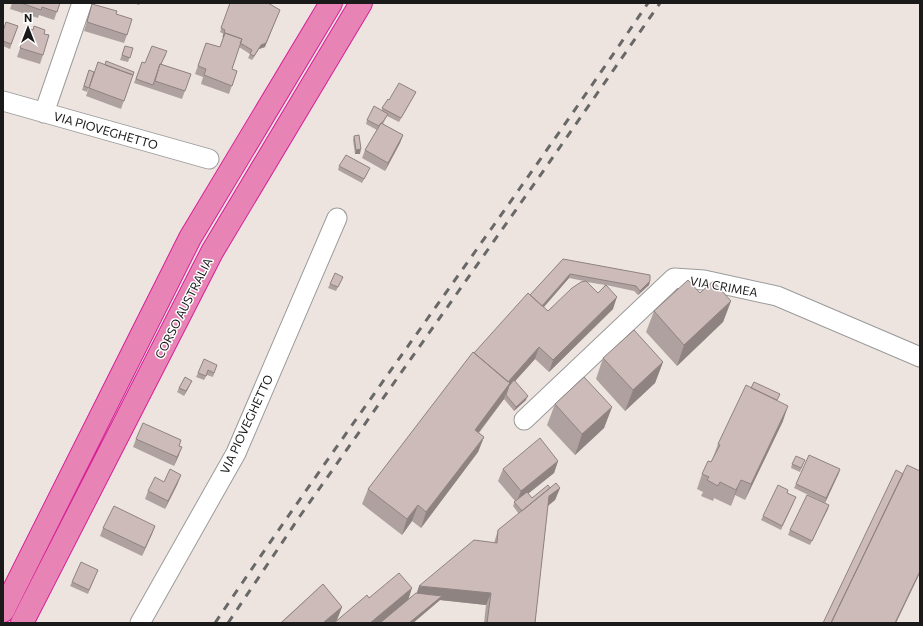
<svg xmlns="http://www.w3.org/2000/svg" width="923" height="626" font-family="Commissioner,sans-serif">
<rect width="100%" height="100%" fill="#ede4df"/>
<g fill="none" stroke-linecap="round" stroke-linejoin="round">
<g stroke="#9b9b9b" stroke-width="21">
<path id="minor" d="M3,101L209,159
M44,113L82,3
M524,420L674,278L704,280L777,296L920,357
M140,623L236,453L337,218"/>
</g>
<g stroke="#d72098" stroke-width="24">
<path id="highway" d="M3,611L190,238L331,3
M22,623L212,252L361,3"/>
</g>
<use href="#minor" stroke="#fff" stroke-width="19"/>
<use href="#highway" stroke="#e784b5" stroke-width="22"/>
<path stroke="#686868" stroke-width="3" stroke-dasharray="8 8" stroke-linecap="butt" d="M215,623C356,414 507,212 648,3
M228,623L300,516L544,170L660,3"/>
</g>
<path fill="#afa19f" fill-rule="evenodd" d="M12,3H60L54,20L39,15L38,18L10,9Z
M133,3H140L139,5Z
M230,3L265,47L259,49L252,60L248,58L250,54L239,47L232,69L237,71L229,94L201,84L203,77L195,74L206,43L220,47L224,34L220,32Z
M92,4L116,14L127,35L124,43L84,31Z
M18,26L10,49L3,46V31Z
M27,28L44,34L43,55L40,64L17,57Z
M125,46L133,48L128,62L120,60Z
M166,55L161,64L191,74L182,99L134,83L142,62L145,63Z
M98,62L105,65L134,72L121,109L86,96Z
M89,70L94,72L87,92L82,90Z
M416,92L414,96L399,122L387,116L383,124L403,135L400,143L385,171L362,158L365,150L377,130L366,124L367,120L382,110V108L389,100Z
M354,136L360,154H355L353,140Z
M339,166L368,172L362,183L338,170Z
M563,259L650,281L649,285L638,295L634,291L606,285L613,309L549,372L535,359L515,381L526,400L514,411L504,399L479,433L484,437L478,452L421,528L412,521L402,535L362,504L368,489L474,353L530,295ZM569,278L584,281L548,311L543,308ZM587,282L605,285L598,293Z
M341,281L336,291L328,288L330,284Z
M700,293L731,301L723,322L677,366L646,332L654,311Z
M603,358L663,362L655,383L625,411L596,379Z
M217,365L213,377L207,375L204,380L196,377L198,373Z
M190,385L184,396L177,392L179,388Z
M751,388L777,400L783,421L745,500L735,495L731,506L714,498L713,501L701,496L703,492L697,489L702,474L712,460L718,444Z
M555,404L612,407L604,428L575,455L547,425Z
M136,439L179,446V455L174,466L133,447Z
M558,461L554,473L528,494L532,498L550,488H560L555,500L548,506L535,623H484L486,605L440,600L413,623H280L323,584L342,607L337,620L369,598L408,600L494,543L498,530L519,514L513,506L515,501L498,481L503,469Z
M792,464L803,465L800,472L791,468Z
M840,469L825,503L794,488L796,484Z
M178,483L165,509L145,499L148,491Z
M787,493L794,502L781,530L761,520L763,516Z
M829,505L810,545L788,535L790,530Z
M155,526L152,534L142,556L100,536L103,528Z
M98,570L88,594L70,586L72,582Z"/>
<path fill="#8f8382" d="M280,10L265,47L259,49L252,60L254,56L261,45Z
M403,135L400,143L385,171L388,163Z
M361,149L360,154H355L356,150Z
M570,274L569,278L536,316L537,312Z
M650,281L649,285L638,295L640,291Z
M617,297L613,309L549,372L553,360Z
M731,301L723,322L677,366L684,345Z
M539,347L535,359L507,390L504,399L469,445L475,430L506,384Z
M663,362L655,383L625,411L633,390Z
M192,381L190,385L184,396L186,391Z
M528,396L526,400L514,411L516,407Z
M788,406L783,421L745,500L751,484Z
M612,407L604,428L575,455L582,434Z
M484,437L478,452L421,528L426,512Z
M182,447L179,455L174,466L177,457Z
M558,461L554,473L516,503L521,491Z
M840,469L839,473L825,503L826,498Z
M181,475L178,483L165,509L168,501Z
M741,480L735,495L731,506L736,490Z
M560,488L555,500L545,508L523,519L553,491Z
M418,505L412,521L402,535L407,519Z
M829,505L828,509L810,545L812,541Z
M155,526L152,534L142,556L145,548Z
M920,571V573L896,623H895Z
M419,586L491,593L486,605L440,600L413,623H409L415,598Z
M412,588L407,604L384,623H370Z
M342,607L336,622L335,623H323L324,622Z"/>
<path fill="#ccbbb9" stroke="#8f8382" d="M21,3H60L57,12L42,7L41,10Z
M230,3H268L280,10L266,43L261,45L254,56L250,54L252,50L240,43L242,39L225,33L223,37L225,30L221,28Z
M92,4L117,11L116,14L132,19L127,35L87,22Z
M6,22L18,26L11,44L3,41V31Z
M34,26L45,30L44,34L49,35L43,55L20,48L27,28L33,30Z
M225,33L242,39L232,69L237,71L232,86L204,75L206,69L198,66L206,43L220,47Z
M125,46L133,48L130,58L122,55Z
M152,46L167,51L161,64H160L153,85L136,79L142,62L145,63Z
M106,61L134,72L133,75L105,65Z
M98,62L133,75L124,101L89,88Z
M160,64L191,74L185,91L155,81Z
M89,70L94,72L89,88L84,86Z
M399,83L416,92L401,118L382,108L388,99L389,100Z
M374,106L388,114L382,123H381L379,126L367,120Z
M381,123L403,135L388,163L365,150Z
M359,135L361,149L356,150L354,136Z
M346,155L370,168L364,179L339,166Z
M563,259L650,275V281L640,291L636,286L570,274L542,306L530,295Z
M335,273L343,277L338,287L330,284Z
M688,280L700,293L713,281L731,301L684,345L654,311Z
M586,281L598,293L606,285L617,297L553,360L539,347L508,382L474,353L528,293L548,311L572,288L581,282Z
M634,330L663,362L633,390L603,358Z
M473,352L510,383L475,430L484,437L426,512L418,505L407,519L368,489Z
M204,359L217,365L214,373L208,370L206,376L198,373Z
M185,377L192,381L186,391L179,388Z
M584,377L612,407L582,434L555,404Z
M514,380L528,396L516,407L506,395L509,386Z
M754,382L780,394L777,400L751,388Z
M746,385L788,406L751,484L741,480L736,490L720,482L718,486L707,480L709,477L702,474L708,461L711,462L720,445L718,444Z
M143,423L181,440L179,446L182,447L177,457L136,439Z
M540,438L558,461L521,491L503,469Z
M809,455L840,469L826,498L796,484Z
M796,456L805,460L801,468L792,464Z
M907,465L920,471V571L895,623H831Z
M170,469L181,475L168,501L148,491L155,477L164,482Z
M896,470L903,474L831,623H823Z
M556,483L560,488L549,496L535,623H487L491,593L419,586L474,540L497,543L498,530Z
M548,485L550,488L522,511L514,502L527,492L532,498Z
M778,485L788,490L787,493L796,497L782,526L763,516Z
M807,495L829,505L812,541L790,530Z
M114,506L155,526L145,548L103,528Z
M81,562L98,570L89,590L72,582Z
M399,573L412,588L370,623H334L367,595L369,598Z
M323,584L342,607L324,622L325,623H281Z
M416,593L442,596L409,623H380Z"/>
<g text-anchor="middle" dominant-baseline="central" stroke-width="3" stroke-linejoin="round" paint-order="stroke">
<g font-size="12" fill="#1a1a1a" stroke="#fff">
<text transform="translate(106 130) rotate(16)">VIA PIOVEGHETTO</text>
<text transform="translate(724 286) rotate(10)">VIA CRIMEA</text>
<text transform="translate(183 308) rotate(-63)">CORSO AUSTRALIA</text>
<text transform="translate(246 424) rotate(-65)">VIA PIOVEGHETTO</text>
</g>
</g>
<rect width="923" height="626" fill="none" stroke="#1a1a1a" stroke-width="8"/>
<g transform="translate(28 28)" stroke="#ffffff" stroke-width="3" paint-order="stroke">
<path d="M0-3L7 15L0 10L-7 15Z" fill="#1a1a1a"/>
<text y="-6" font-size="11" font-weight="bold" text-anchor="middle" fill="#1a1a1a">N</text>
</g>
</svg>
